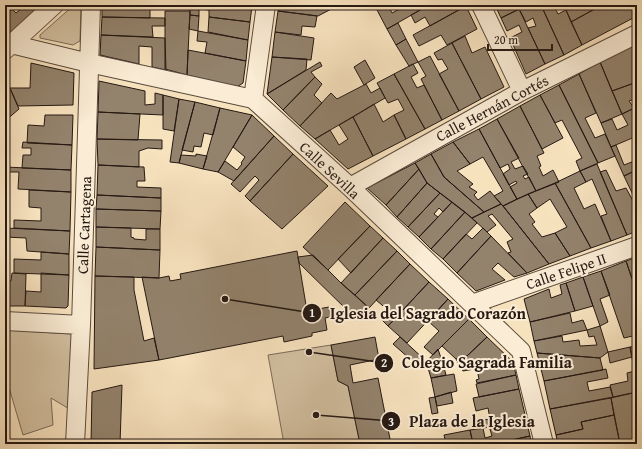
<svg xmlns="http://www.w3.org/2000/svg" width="642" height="449" font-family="'Gentium Book Plus',serif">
<rect width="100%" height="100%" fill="#f7e2be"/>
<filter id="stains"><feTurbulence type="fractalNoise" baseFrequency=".005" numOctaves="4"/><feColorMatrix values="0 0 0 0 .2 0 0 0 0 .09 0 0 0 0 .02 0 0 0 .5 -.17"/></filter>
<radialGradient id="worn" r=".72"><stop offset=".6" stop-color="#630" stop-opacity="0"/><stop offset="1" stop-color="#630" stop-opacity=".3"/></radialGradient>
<path fill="#d3c0a1" stroke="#7c6c5a" d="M74,5H81L80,41L73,45L40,38V35Z
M5,330L72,334L71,410L51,398L53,425L23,435L5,374Z
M331,345L338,381L348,386L360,444H284L268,355Z"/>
<path fill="#93826c" stroke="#261913" d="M5,5H17L5,15Z
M26,5H33L37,10L7,35H5V15L12,9L16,13Z
M102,5H150V18L102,17Z
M190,5L252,6L250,22L209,17V10L199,9V16L190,15Z
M279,5H336L337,6L318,16L278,11Z
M381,5H388L392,13L407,5H429L387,29L376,8Z
M429,5H466V6L430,26L425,17L415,23L411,15Z
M495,5H528L501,18Z
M528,5H541L564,55L545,64L528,28L536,26L533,18L526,22L519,9Z
M541,5H555L554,6L558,14L566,10L582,45L564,55Z
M576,5H602L571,22L566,10Z
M602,5H637V9L635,17L582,45L571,22Z
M466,6L477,29L447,45L441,35L419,46L413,35Z
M519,9L545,64L526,74L510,38L522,32L519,25L507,31L501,18Z
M165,11H190L187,75L165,69Z
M278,11L317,16L315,27L302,26L301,35L275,32Z
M190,15L199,16L198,31L189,29Z
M102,17L165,18V26H152L153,37L101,35Z
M209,17L250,22L248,40L208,32Z
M398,23L406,39L396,45L387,29Z
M198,31L248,40L246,61L205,53L207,42L197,41Z
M275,32L314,38L311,60L272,57Z
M101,35L165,38L166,70L152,67V47L139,46V64L100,55Z
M465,36L472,53L485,47L504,87L481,99L452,43Z
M406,39L418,62L409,66L396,45Z
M452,43L481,99L459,111L439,74L448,69L442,59L438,60L434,53Z
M637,43V82L612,91L600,62Z
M188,50L246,61L243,83L237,87L187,75Z
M430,56L459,111L442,120L421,79L426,76L418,62Z
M272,57L307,59L306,70L267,94Z
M365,60L375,78L364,85L354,67Z
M320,62L322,66L311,72L315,77L283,110L267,94Z
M600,62L622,114L601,123L579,74Z
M31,63L74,73L73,105L18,106L10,88H30Z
M413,64L418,73L411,77L417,88L424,85L442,120L425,129L394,74Z
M394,74L425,129L406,139L394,115L404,110L398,99L388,103L377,83Z
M579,74L596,113L585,118L595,138L605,134L615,156L598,163L559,85Z
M5,77L19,109L5,121Z
M315,77L322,84L314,95L322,103L300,126L283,110Z
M99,81L145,91V105L155,104V93L163,95V115L98,112Z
M637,82V98L629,101L634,108L622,114L612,91Z
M366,84L371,93L380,88L385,98L315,139L300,126L331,93L337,99Z
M559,85L598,163L580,171L576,161L582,158L562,120L555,123L540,95Z
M163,95L179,99L174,131L163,129Z
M540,95L563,138L542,149L520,106Z
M179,99L195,102L179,163L170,162Z
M195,102L220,108L213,135L204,133L201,147L194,146L193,152L182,150Z
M374,104L383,122L394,115L406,139L373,156L353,117Z
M520,106L544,153L537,156L541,166L539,167L543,176L553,170L559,182L536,191L497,119Z
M637,107V136L611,147L601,123L612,119L617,130L628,125L622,114Z
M220,108L252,115L218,172L203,169Z
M98,112L140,114L138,140L97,139Z
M45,115H73L72,145L27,143L28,125L44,126Z
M252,115L274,136L234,181L218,172L225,161L237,170L242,164L241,163L245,157L233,147Z
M353,117L373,156L348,169L315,139L330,130L339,145L348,139L339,125Z
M497,119L519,158L511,162L515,169L523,166L528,174L523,176L525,179L529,177L536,191L517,199L510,187L517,183L516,181L509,185L503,174L510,169L508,164L500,168L479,129Z
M479,129L517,199L503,206L494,196L503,191L483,157L470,164L453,142Z
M274,136L293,154L250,201L245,196L259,180L255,176L240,192L231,184Z
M97,139L162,140V149L148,148L139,151V167L98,165Z
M5,142H6L5,167Z
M23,142L72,145L71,170L22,168L23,155H31V148H22Z
M453,142L470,164L457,171L473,184L469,187L477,192L474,195L478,200L490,191L501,204L484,212L444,177L431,154Z
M616,145L624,165L637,160V170L624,176L611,147Z
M196,154L207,156L203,169L179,163L181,155L196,156Z
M293,154L328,186L282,229L250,201Z
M431,154L444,177L484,212L472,218L427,183L415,163Z
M415,163L419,169L386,205L367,188Z
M597,164L627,235L611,241L601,216L607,214L592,179L586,182L580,171Z
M98,165L144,167L145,181H137V187L161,188V198L97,195Z
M5,167L71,170V192L18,189L19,172H6V188H5Z
M419,169L427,183L397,217L386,205Z
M606,170L616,191L626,188L634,203L636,202L637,231L627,235L600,172Z
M636,170L637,198L635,199L624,176Z
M580,171L586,182L574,188L584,209L595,204L611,241L591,248L555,183Z
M427,183L440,193L408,227L397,217Z
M555,183L591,248L570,256L555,233L567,227L550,199L537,208L528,194Z
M29,190L71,192L70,231L14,228V220L41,221V208L29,207Z
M440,193L452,202L443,212L439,208L434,214L438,217L419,237L408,227Z
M528,194L537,208L529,214L535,222L532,224L542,237L555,233L570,256L549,264L503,206Z
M97,195L161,198V211L96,209Z
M345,202L370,226L328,270L303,247Z
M452,202L465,212L431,249L419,237Z
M501,204L503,206L549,264L527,273L508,253L511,252L507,242L513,239L492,214L488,216L496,225L487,232L472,218Z
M96,209L161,211L160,229L96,227Z
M465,212L477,223L443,259L431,249Z
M370,226L383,238L351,273L338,259Z
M96,227L131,228V237L134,238V239L146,240V229H160V250L96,247Z
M5,228L70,231L69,254L27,251L26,238L5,237Z
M483,228L491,236L457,273L443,259L466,234L472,239Z
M491,236L527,273L514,277L498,263L492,269L505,280L476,291L457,273Z
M383,238L397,251L355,295L341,283Z
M96,247L160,250L159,278L95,276Z
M297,251L307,311L329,307L330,317L325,318L327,330L312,333V336L284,342L283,336L159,360L142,277L159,278L169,276L170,281L181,279L180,274Z
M397,251L410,264L369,308L355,295Z
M41,252L69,254V275L14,273V259L41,260Z
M313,255L341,283L369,308L350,313L299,263L298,257Z
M637,257V293L626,261Z
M626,261L637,293V335L624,338L601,271Z
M410,264L429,282L388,326L381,319L389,311L376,300Z
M601,271L610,295L600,299L608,322L600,326L583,277Z
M12,273L26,274L25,306H5V282L11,281Z
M41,273L69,275L68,306L66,308L25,306L26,291L41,292Z
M95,276L134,277V290L144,341L154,338L159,360L94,369Z
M583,277L593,306L575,311L566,283Z
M429,282L448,299L407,343L388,326Z
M566,283L575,311L530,322L524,299L549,289L551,298L562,294L560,285Z
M448,299L469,319L433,355L424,347L439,331L428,321Z
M570,313L572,323L583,320L587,330L534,341L530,322Z
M469,319L487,337L467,356L456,359L442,346Z
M600,326L608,352L600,358L537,353L534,341L562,336L563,342L579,340L580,346L597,345L594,336L589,337L587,330Z
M375,337L379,359L350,365L353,383L378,378L391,444H360L348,386L338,381L331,345Z
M400,337L426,361L419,367L393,344Z
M487,337L513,362L463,371L456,359L467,356Z
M637,346V368L634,369L630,347Z
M630,347L632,357L610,363L608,352Z
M438,349L443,364L428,368L427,361Z
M537,353L600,358L603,370L544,381Z
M513,362L516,375L477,383L476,380L479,379L477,369Z
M443,364L446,375L431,378L428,368Z
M637,368V382L634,369Z
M606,369L608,378L587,382L589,391L610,387L613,397L550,409L544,381Z
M635,371L637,382V392L613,397L610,385L628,381L627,373Z
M454,374L457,391L435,397L431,378Z
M516,375L519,389L479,397L476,384Z
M122,385L120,444H91L92,392Z
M519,389L526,419L479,429L478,421L490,419L488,408L476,411L473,398Z
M451,392L453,403L437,406L435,397Z
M637,392V444H620L611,398Z
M435,397L438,413L432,414L429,398Z
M611,398L614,415L581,422L583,429L556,435L550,409Z
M614,415L620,444H558L556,435L583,429L581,422Z
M526,419L530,436L493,444H473L470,430L483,428L485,438L492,436L489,426Z
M470,430L473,444H446L444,435Z
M530,436L531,444H499V443Z"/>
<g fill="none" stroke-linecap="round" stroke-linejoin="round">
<g stroke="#5a4b3e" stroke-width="20">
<path id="street" d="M481,5L522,91
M5,41L11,44L89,63L253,99L350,187L521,351L544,444
M5,50L54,5
M253,99L266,5
M350,187L522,91L637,34
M472,304L637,246
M5,321L81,325
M75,444L81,325L91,5"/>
</g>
<use href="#street" stroke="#faecd5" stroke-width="18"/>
</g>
<g text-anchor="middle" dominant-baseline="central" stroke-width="4" stroke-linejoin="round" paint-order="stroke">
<g font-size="15" fill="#261913" stroke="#faecd5">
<text transform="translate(492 108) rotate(-28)">Calle Hernán Cortés</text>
<text transform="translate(330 170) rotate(43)">Calle Sevilla</text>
<text transform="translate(84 225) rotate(-88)">Calle Cartagena</text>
<text transform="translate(566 271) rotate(-19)">Calle Felipe II</text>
</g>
</g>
<path fill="none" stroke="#261913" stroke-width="1.5" d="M225 299L312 313M309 352L384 363M316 415L391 421"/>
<g fill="#261913" stroke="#faecd5" stroke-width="1.5">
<circle cx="225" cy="299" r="4"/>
<circle cx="309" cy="352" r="4"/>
<circle cx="316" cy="415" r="4"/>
<circle cx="312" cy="313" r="10"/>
<circle cx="384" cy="363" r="10"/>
<circle cx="391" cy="421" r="10"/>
</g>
<g font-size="12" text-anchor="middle" font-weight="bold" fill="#fff">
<text x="312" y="317">1</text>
<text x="384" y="367">2</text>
<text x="391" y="426">3</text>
</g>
<g font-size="16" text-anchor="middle" font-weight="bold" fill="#261913" stroke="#faecd5" stroke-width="4" stroke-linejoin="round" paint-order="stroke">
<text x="428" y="319">Iglesia del Sagrado Corazón</text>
<text x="487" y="368">Colegio Sagrada Familia</text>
<text x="472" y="427">Plaza de la Iglesia</text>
</g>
<rect width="642" height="449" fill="none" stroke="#f7e2be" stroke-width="20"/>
<rect x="6" y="6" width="630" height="437" fill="none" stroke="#261913" stroke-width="2"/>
<rect x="10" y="10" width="622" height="429" fill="none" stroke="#261913"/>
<path d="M488 44v6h64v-6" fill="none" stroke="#261913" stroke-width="2"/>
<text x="494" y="44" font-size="12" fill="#261913" stroke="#faecd5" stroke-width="3" paint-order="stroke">20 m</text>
<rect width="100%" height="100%" filter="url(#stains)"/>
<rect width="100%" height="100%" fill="url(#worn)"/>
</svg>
